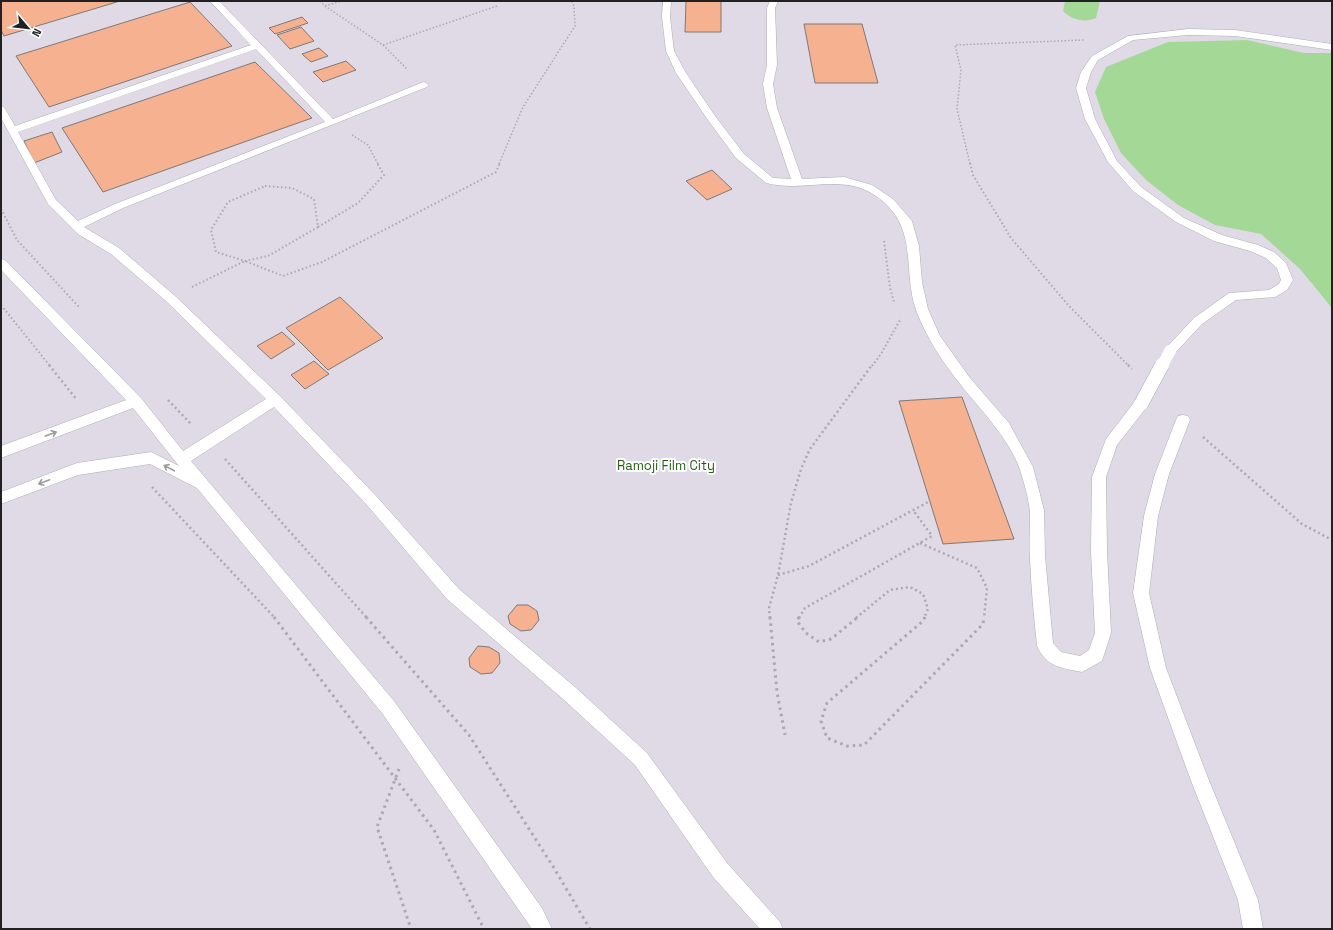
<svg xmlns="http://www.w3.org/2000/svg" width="1333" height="930" font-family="'Space Grotesk',sans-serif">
<rect width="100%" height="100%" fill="#e9e7ec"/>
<path fill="#dfdae6" d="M1,1H1332V929H1Z"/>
<path fill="#a4d896" d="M1065,1H1100L1096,18C1085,23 1072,20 1063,11Z
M1247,40L1304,53H1332V308L1300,269L1261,234L1215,225L1178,205L1146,180L1121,153L1104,119L1095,92L1106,67L1168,42Z"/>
<path fill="#f5b190" stroke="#7e7977" d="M1,1H120L4,36L1,30Z
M686,1H721V32H685Z
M190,2L232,46L49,107L16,56Z
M302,17L308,23L275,34L269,28Z
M804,24H862L878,83H815Z
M301,27L314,41L290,49L277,35Z
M319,48L328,56L311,62L302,54Z
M346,61L356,70L323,82L313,72Z
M255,62L312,118L103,192L62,128Z
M52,132L62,152L34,163L24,141Z
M712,170L732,189L707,200L686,181Z
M340,297L383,338L328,370L286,328Z
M282,332L295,344L271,359L257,346Z
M314,361L329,374L305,389L291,375Z
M962,397L1014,539L943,544L899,401Z
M517,605H528L537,611L539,620L531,630L521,631L510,624L508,616Z
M478,646L489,647L499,653L500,663L492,673L481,674L470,667L469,658Z"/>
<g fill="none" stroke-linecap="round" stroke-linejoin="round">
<g stroke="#afadb2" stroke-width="1">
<path id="service" d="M210,1H219L333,119L421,83L424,82L429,85L427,87L123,208L84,227L119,248L174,295L280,396L377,497L459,589L575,687L647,753L727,863L780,922L783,929H760L713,877L635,765L563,699L447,599L367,505L274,407L191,461L394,701L542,908L552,929H532L382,713L197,488L150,464L78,475L1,504V492L77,463L151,452L179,466L133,408L1,458V446L126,400L1,270V259L5,260L141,398L183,451L266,399L166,301L111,254L78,234L48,204L1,118V106L4,107L15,126L251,45ZM256,49L325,122L115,204L78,221L56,200L18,132Z
M663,1H671L670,17L674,51L686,73L715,116L744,154L773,178L791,179L767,108L763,84L767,65V8L770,1H778L775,8L777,65L773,84L777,108L802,179L844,177L872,185L893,199L912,221L919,246L922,282L928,309L940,336L970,378L1009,423L1033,467L1044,510L1045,556L1053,643L1061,652L1080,656L1089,650L1095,633L1091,551L1092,477L1106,439L1136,400L1141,399L1146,400L1148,404L1146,408L1117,445L1106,477L1107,551L1111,633L1102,661L1082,672C1062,668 1046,667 1037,646C1034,617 1031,587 1030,558C1029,543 1030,527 1030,512C1029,500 1023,478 1019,467C1007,436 982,412 961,385C943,363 926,337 916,310C903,272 917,234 886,204C848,168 809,194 766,183L736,158L708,120L676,73L666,51L662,17Z
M1188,29L1235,30L1332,44V50L1235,36L1188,35L1133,40L1098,60L1091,72L1086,88L1095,119L1117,161L1141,187L1184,218L1222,235L1258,245L1274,252L1286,263L1293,280L1287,290L1275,297L1236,300L1202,324L1174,354L1170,356L1166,354L1164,351L1166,348L1194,318L1229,293L1269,290L1279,284L1281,280L1277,268L1266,258L1250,251L1214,241L1176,222L1133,191L1108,162L1085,119L1076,88L1081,72L1092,56L1128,36Z
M1183,415L1188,416L1190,420L1169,474L1158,516L1149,593L1166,668L1208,778L1258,900L1263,929H1243L1238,900L1190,778L1150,668L1133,593L1144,516L1155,474L1176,420L1178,416Z"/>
</g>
<path stroke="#aba9ad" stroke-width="1.5" stroke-dasharray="1.5 2" stroke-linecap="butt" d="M320,1L325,6L383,45L408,70
M325,6L342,1
M383,45L497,6
M352,135L368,145L378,164
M499,164L523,107L575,26L574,6L571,1
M970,164L957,109L961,70L955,45L1084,40"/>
<path stroke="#aba9ad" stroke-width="2" stroke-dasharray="1.5 2.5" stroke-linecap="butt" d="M970,163L973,175L1011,238L1069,306L1129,366
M265,186L292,188L314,199L318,227L268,256L245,261L216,252L211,230L228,202Z
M1,209L17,240L79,307
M318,227L358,203L384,175L377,163
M884,241L890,288L894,302
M192,287L245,261L283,276L322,262L496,172L500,163
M1,305L50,366
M872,366L881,354L900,320L899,318"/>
<path stroke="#aba9ad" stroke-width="2.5" stroke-dasharray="2 3" stroke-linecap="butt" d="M49,365L77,400
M1128,365L1132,369
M168,400L192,425
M1203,437L1302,524L1332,540
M225,459L367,618
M152,487L275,618
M920,543L977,568L987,588L984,618
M778,575L809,566L930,501
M770,618L769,608L778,575L791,503L801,469L810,449L872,365
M799,618L805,608L932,536L913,510
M856,618L890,590L910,587L923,594L928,609L924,618"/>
<path stroke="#aba9ad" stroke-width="3" stroke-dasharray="2.5 4" stroke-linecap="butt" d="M274,617L434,830L484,929
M366,617L469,735L554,868L590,929
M770,617L777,692L785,735
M799,617L797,621L806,633L819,642L831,639L858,617
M925,617L923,621L827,703L821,721L827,738L847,746L864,745L983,624L984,617
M399,769L377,827L411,929"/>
<use href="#service" fill="#fff" fill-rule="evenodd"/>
<g stroke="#afadb2" stroke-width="12" stroke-linecap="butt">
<path id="service-bridge-far1" d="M1162,366L1170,351"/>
</g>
<g stroke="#afadb2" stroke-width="15" stroke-linecap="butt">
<path id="service-bridge" d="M1141,404L1162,365"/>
</g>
<use href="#service-bridge-far1" stroke="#fff" stroke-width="12"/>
<use href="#service-bridge" stroke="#fff" stroke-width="14"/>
</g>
<defs><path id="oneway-shaft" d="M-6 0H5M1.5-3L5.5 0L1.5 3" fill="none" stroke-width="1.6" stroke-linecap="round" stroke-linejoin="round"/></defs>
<g stroke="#9b9b9c">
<use href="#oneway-shaft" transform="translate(51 434) rotate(-20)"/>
<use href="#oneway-shaft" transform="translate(169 468) rotate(-152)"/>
<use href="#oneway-shaft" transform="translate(44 482) rotate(159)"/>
</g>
<g text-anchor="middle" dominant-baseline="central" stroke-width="4" stroke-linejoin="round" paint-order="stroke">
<g font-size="13" fill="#275c16" stroke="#fff">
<text x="666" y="465">Ramoji Film City</text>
</g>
</g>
<rect width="1333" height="930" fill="none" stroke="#212123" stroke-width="4"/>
<g transform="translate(28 28) rotate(118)" stroke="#ffffff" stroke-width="3" paint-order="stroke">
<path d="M0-3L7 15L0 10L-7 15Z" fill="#212123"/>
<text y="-6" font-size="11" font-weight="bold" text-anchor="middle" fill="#212123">N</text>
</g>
</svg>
